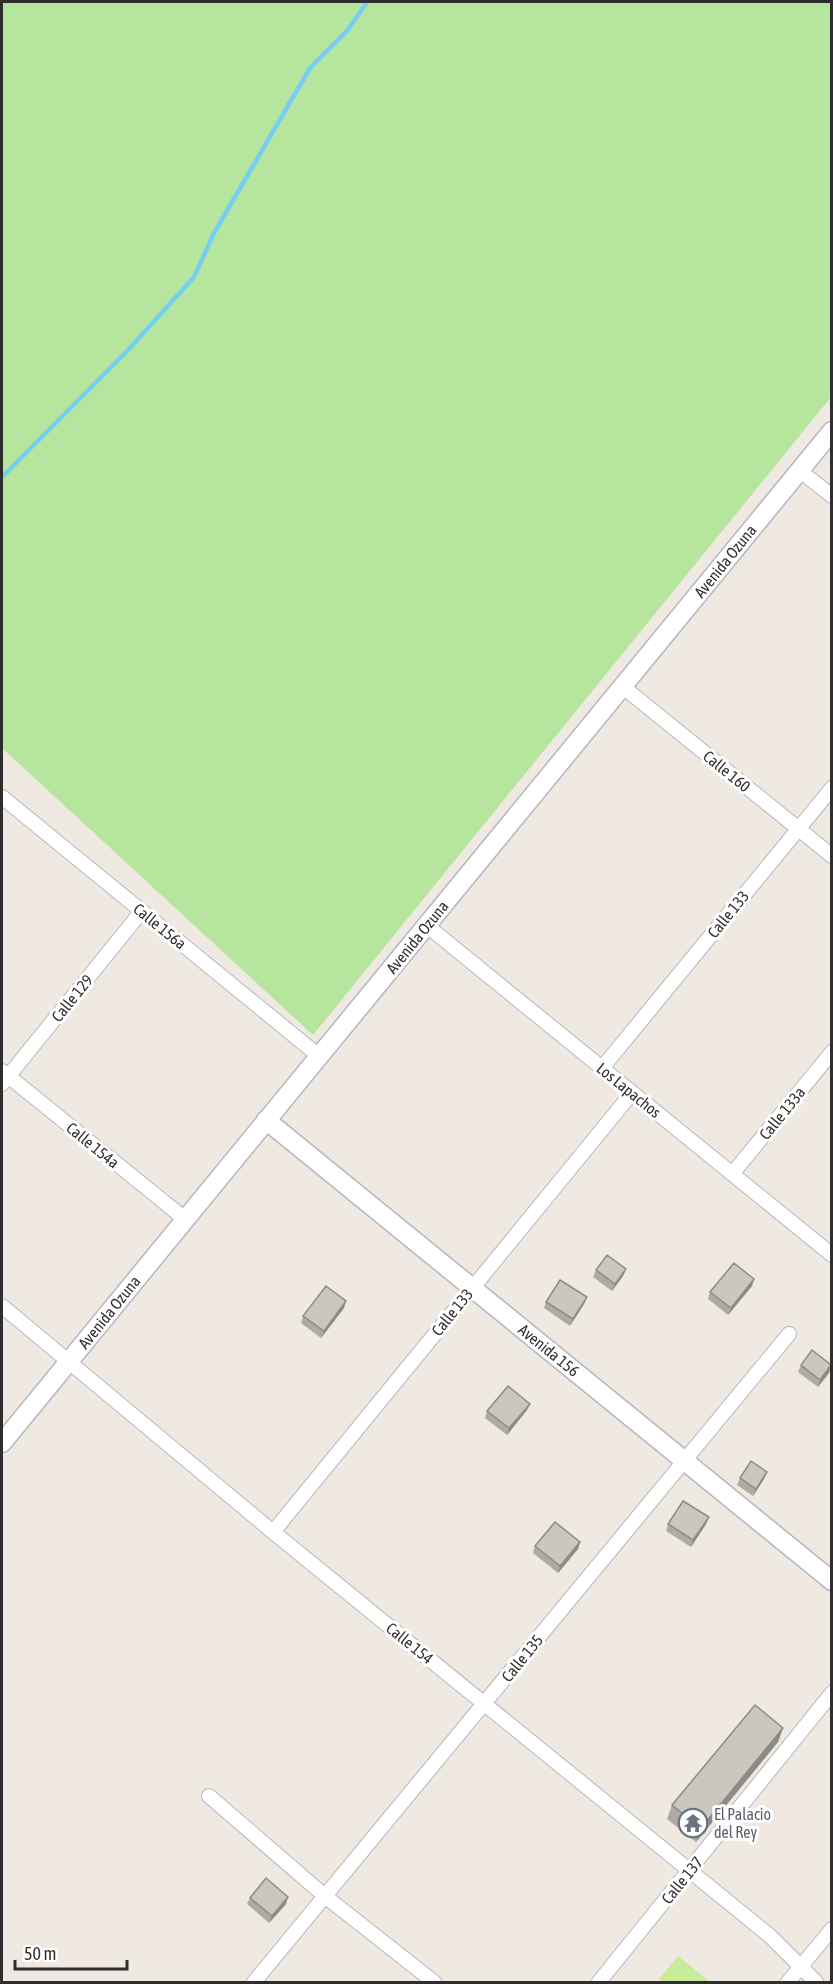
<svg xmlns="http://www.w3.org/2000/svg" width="833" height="1984" font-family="'Asap Condensed',sans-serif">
<rect width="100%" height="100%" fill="#efe9e1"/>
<path fill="#b6e59e" d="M2,2H831V397L313,1035L2,748Z"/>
<path fill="#c9ec9a" d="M678,1956L710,1982H663L659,1979Z"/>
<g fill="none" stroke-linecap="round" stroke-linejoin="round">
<path stroke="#75cff0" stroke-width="4.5" d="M2,477L129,349L194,277L214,233L310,68L347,31L367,2"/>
<g stroke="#b4b7c1" stroke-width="16">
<path id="minor" d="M799,470L832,496
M622,686L832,856
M2,797L319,1056
M426,925L832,1255
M602,1068L832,788
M2,1071L185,1219
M2,1084L142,911
M732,1174L832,1052
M2,1306L273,1532L770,1936L816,1982
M273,1532L632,1093
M209,1796L326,1897L434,1982
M254,1982L789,1334
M599,1982L832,1693
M788,1982L832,1929"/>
</g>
<g stroke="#b4b7c1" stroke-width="21">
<path id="secondary" d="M266,1120L832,1581
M2,1443L832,431"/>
</g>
<use href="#minor" stroke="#fff" stroke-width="14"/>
<use href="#secondary" stroke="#fff" stroke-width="18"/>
</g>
<path fill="#afaba4" d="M626,1269L623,1276L612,1291L593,1277L596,1270Z
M754,1279L752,1286L728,1315L708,1299L710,1292Z
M587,1297L584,1304L570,1326L544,1308L546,1302Z
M344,1308L321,1338L301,1323L303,1316Z
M801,1365L829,1373L818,1387L798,1372Z
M527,1410L507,1435L485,1418L487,1411Z
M767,1472L764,1479L753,1496L737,1485L740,1478Z
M668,1524H706L691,1547L666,1531Z
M580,1542L578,1549L558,1573L533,1553L535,1546Z
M783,1728L778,1742L696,1842L667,1819L672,1805Z
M250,1898L286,1904L269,1923L247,1904Z"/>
<path fill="#8e8b86" d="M626,1269L623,1276L612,1291L615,1284Z
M754,1279L752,1286L728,1315L731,1308Z
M587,1297L584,1304L570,1326L573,1319Z
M346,1301L344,1308L321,1338L324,1331Z
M831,1366L829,1373L818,1387L820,1380Z
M530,1404L527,1410L507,1435L509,1428Z
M767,1472L764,1479L753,1496L756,1489Z
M709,1517L706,1524L691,1547L693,1540Z
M580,1542L578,1549L558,1573L560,1566Z
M783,1728L778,1742L696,1842L701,1828Z
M288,1897L286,1904L269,1923L272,1916Z"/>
<path fill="#cbc7bf" stroke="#8e8b86" stroke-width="1.5" d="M607,1255L626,1269L615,1284L596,1270Z
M734,1263L754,1279L731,1308L710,1292Z
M560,1280L587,1297L573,1319L546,1302Z
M326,1286L346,1301L324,1331L303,1316Z
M812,1350L831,1365L820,1380L801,1365Z
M508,1386L530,1404L509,1428L487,1411Z
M751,1461L767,1472L756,1489L740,1478Z
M683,1501L709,1517L693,1540L668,1524Z
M555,1522L580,1542L560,1566L535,1546Z
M755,1705L783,1728L701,1828L672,1805Z
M266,1878L288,1897L272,1916L250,1898Z"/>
<defs>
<g id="temple-ring" transform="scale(1.5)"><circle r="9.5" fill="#fff" stroke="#6b7280" stroke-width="1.5"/><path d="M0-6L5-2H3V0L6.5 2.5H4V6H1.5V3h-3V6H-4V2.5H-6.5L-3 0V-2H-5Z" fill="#6b7280"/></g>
</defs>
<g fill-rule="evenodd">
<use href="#temple-ring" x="693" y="1823"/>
</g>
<g text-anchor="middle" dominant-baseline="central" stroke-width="6" stroke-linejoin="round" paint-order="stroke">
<g font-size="16" fill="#2e2e2e" stroke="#fff">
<text transform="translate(725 561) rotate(-51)">Avenida Ozuna</text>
<text transform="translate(727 771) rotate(39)">Calle 160</text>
<text transform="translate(728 914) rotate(-51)">Calle 133</text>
<text transform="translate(160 926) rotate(39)">Calle 156a</text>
<text transform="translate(417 937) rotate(-51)">Avenida Ozuna</text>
<text transform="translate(72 998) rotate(-51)">Calle 129</text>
<text transform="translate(629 1090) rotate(39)">Los Lapachos</text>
<text transform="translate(782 1113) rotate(-51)">Calle 133a</text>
<text transform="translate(93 1145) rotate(39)">Calle 154a</text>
<text transform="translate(109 1312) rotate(-51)">Avenida Ozuna</text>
<text transform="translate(452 1312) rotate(-51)">Calle 133</text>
<text transform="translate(549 1350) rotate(39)">Avenida 156</text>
<text transform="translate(410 1643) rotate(39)">Calle 154</text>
<text transform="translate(522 1658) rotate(-51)">Calle 135</text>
<text transform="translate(682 1880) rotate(-51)">Calle 137</text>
</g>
<g font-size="16" fill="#5b616d" stroke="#fff" text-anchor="start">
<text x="714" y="1814">El Palacio<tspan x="714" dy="18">del Rey</tspan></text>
</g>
</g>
<rect width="833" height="1984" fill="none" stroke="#2e2e2e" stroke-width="6"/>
<path d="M15 1960v9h112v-9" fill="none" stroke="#2e2e2e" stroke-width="3"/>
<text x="24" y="1960" font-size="18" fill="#2e2e2e" stroke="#ffffff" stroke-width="4.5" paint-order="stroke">50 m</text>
</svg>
